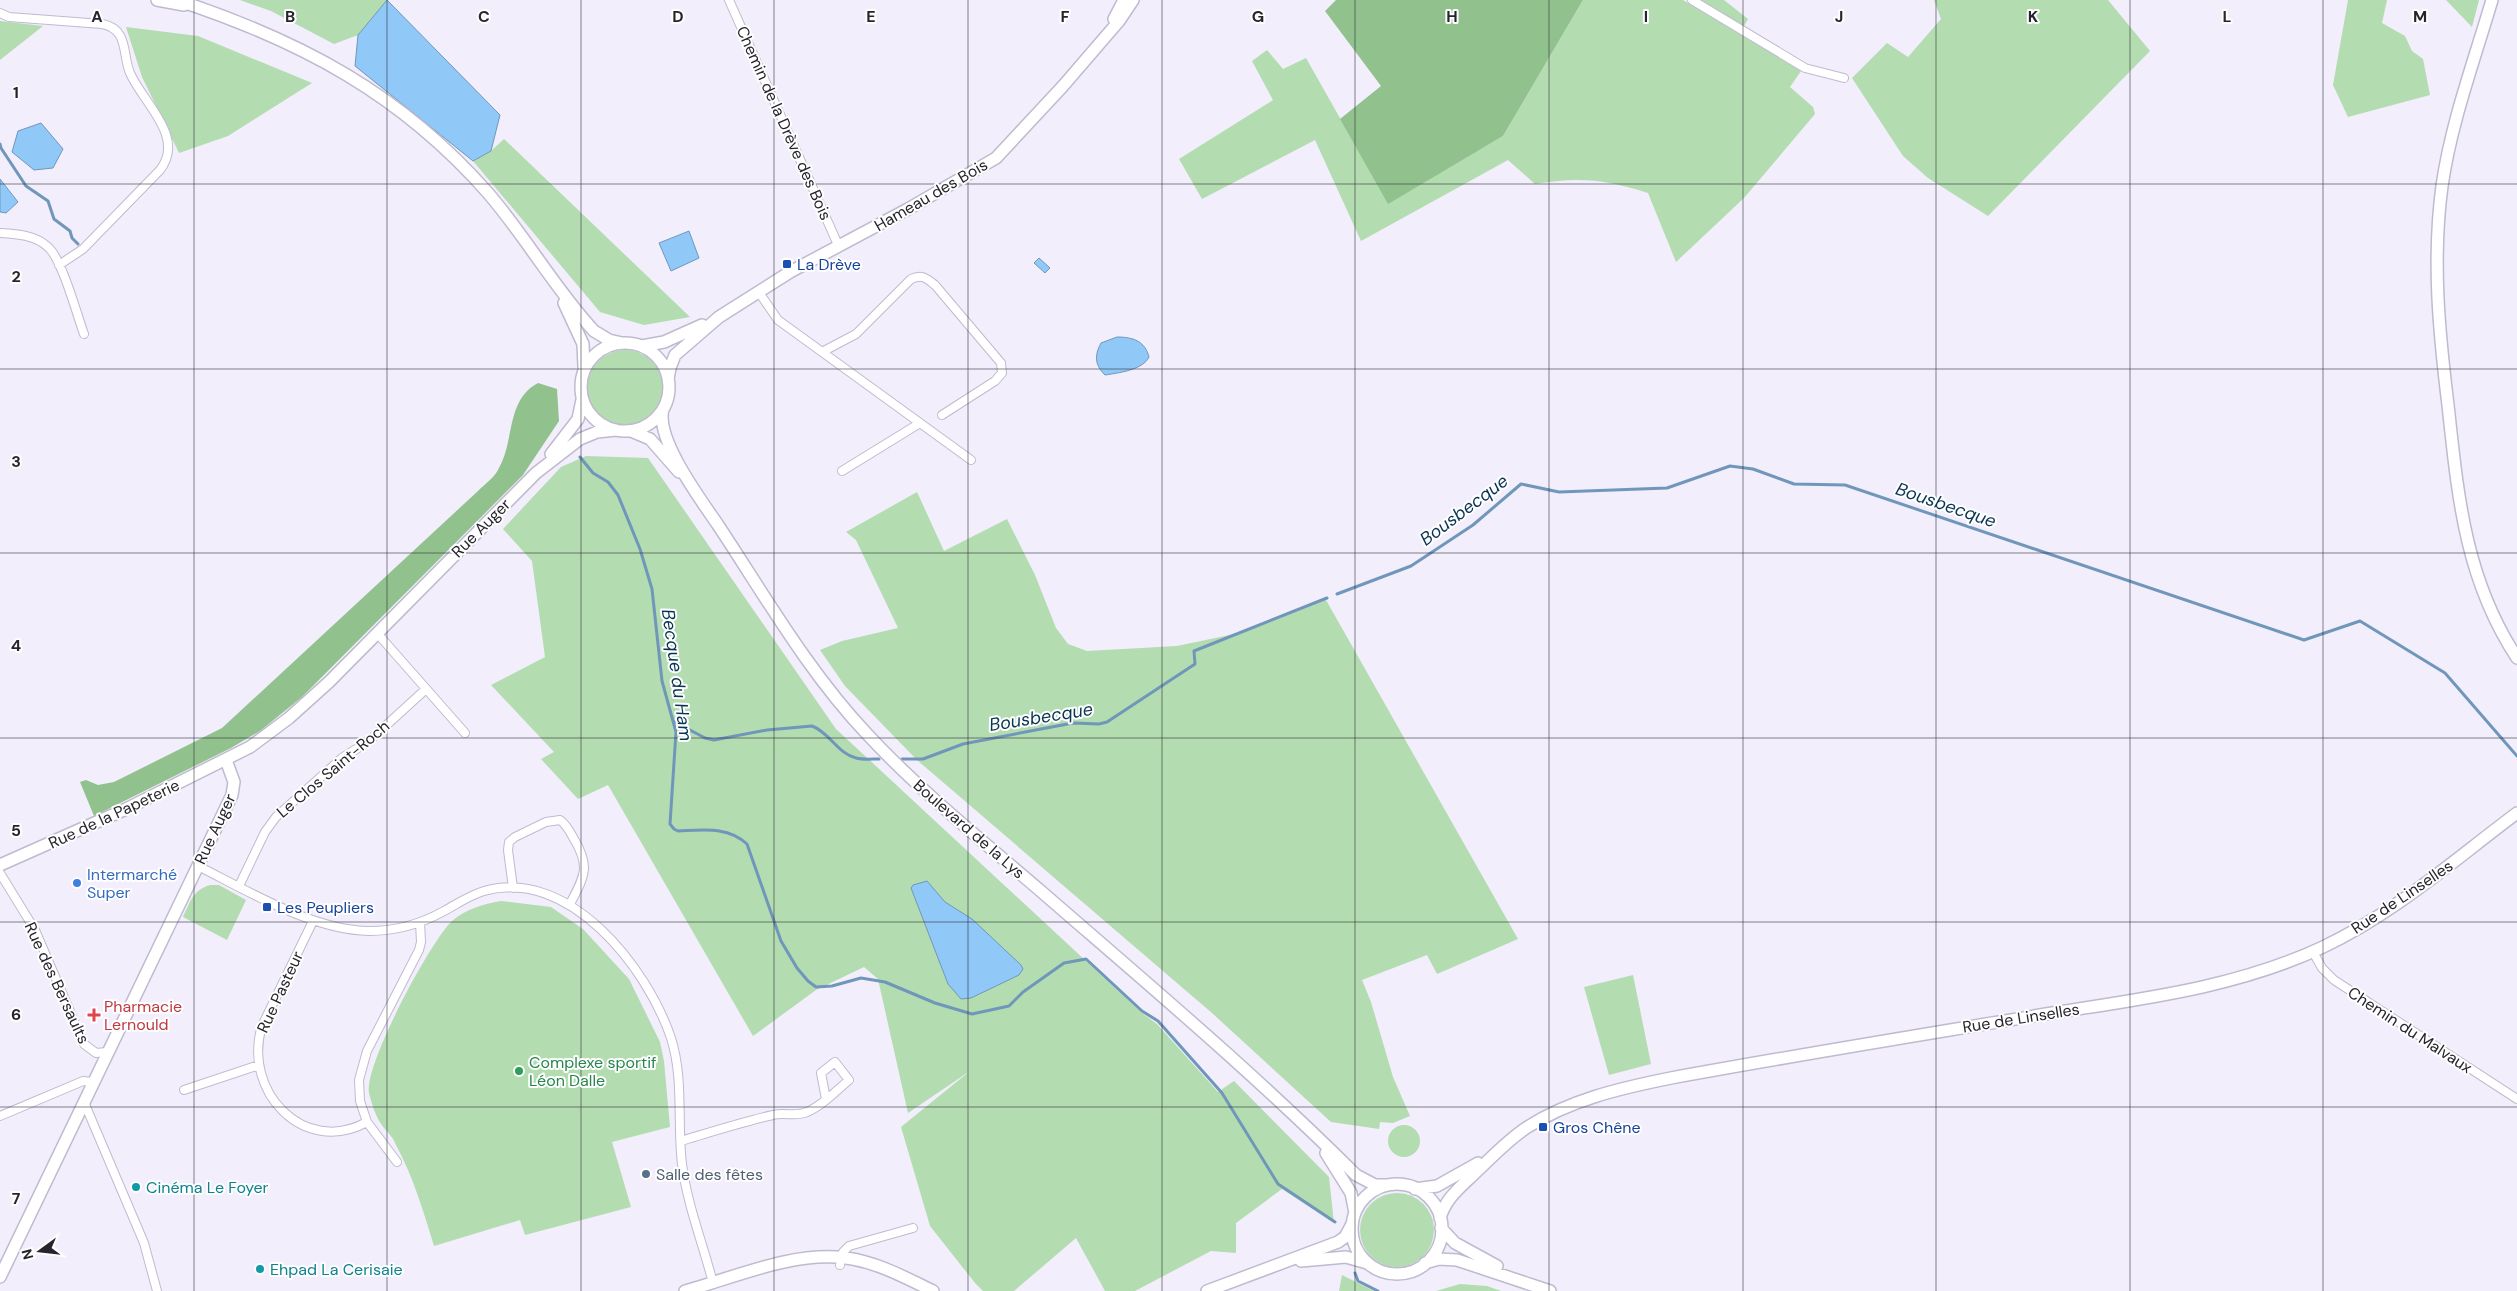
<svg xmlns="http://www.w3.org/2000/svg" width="2517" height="1291" font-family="'DM Sans',sans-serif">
<rect width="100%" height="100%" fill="#f2eefc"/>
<path fill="#b3dcb1" d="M240,0H387L358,35L334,44L271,11Z
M1583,0H1683L1801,71L1790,87L1813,107L1815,114L1744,198L1676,262L1648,193C1603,179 1581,177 1535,184L1508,160L1361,241L1315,140L1202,199L1179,159L1273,100L1252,61L1267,50L1283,69L1306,58L1388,203L1503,136Z
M1700,0H1724L1748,19L1744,26Z
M1934,0H2108L2150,51L1988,216L1928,178L1903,156L1852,78L1887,43L1908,57L1941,19Z
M2348,0H2387L2382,23L2405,36L2412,51L2423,59L2430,95L2348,117L2333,85Z
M2446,0H2479L2472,27Z
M0,21L43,26L0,60Z
M126,27L198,36L312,83L228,136L179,153L142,77Z
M504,139L690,317L644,325L600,312L473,161L491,151Z
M587 388a38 38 0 1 1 76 0a38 38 0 1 1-76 0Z
M586,456L648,458L836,729L1142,1013L1157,1024L1218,1092L1234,1081L1329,1177L1334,1223L1282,1189L1236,1223V1253L1211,1251L1135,1291H1105L1076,1238L1014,1291H983L975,1283L930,1226L901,1127L970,1071L908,1113L878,979L864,967L816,990L753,1036L608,785L578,799L541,759L554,752L491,685L545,657L532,561L503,529L561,467Z
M917,492L944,551L1007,519L1035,575L1056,628L1068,644L1087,651L1177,646L1244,632L1326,600L1518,939L1437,974L1427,955L1362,980L1371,1002L1393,1077L1410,1116L1393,1123L1380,1122L1379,1129L1331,1122L1212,1013L917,760L845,686L820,650L842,641L898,628L856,540L846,532Z
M210,885H219L246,900L227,940L183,917C190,902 193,890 210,885Z
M501,901L551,907L583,929L629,979L660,1042L664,1061L670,1127L612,1142L631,1207L525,1235L520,1220L434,1246C423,1210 413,1176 395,1143C393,1137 388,1133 384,1128C376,1118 372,1105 369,1093C364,1065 430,942 452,921C466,909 483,904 501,901Z
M1633,975L1651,1064L1609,1075L1584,987Z
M1388 1141a16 16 0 1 1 32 0a16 16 0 1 1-32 0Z
M1360 1230a37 37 0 1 1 74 0a37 37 0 1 1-74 0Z
M1342,1275L1374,1291H1339Z
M1460,1284L1487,1286L1501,1291H1436Z"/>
<path fill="#91c28e" d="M1336,0H1583L1503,136L1388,204L1340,119L1381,86L1325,11Z
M538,383L557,389L559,421L523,475L302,697L260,731L231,748L94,816L80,782L86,780L98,785L114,782L222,728L478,491C485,484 495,477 499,468C515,439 506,400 538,383Z"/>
<path fill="#90c8f7" stroke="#7097ba" d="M387,0L500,115L491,151L473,161L355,66L358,35Z
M41,123L63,149L53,168L34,170L12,152L18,131Z
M0,179L18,202L6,213L0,212Z
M689,231L699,258L671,271L659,243Z
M1039,258L1050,268L1045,273L1034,263Z
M1117,337C1133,337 1145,341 1149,357C1143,370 1118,373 1105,375C1095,365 1094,356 1101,343Z
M927,881L945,902L972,919L1021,965L1023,969L1019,975L971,998L961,999L948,984L911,888L913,885Z"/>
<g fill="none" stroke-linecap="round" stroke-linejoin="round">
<path stroke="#7097ba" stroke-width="3" d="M0,144L1,148L26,186L48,201L54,219L70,231L72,238L78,244
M580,457L593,473L608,482L618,495L640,549L652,589L662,681L676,732L670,824L674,829L678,831C703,830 728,826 747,844L781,941L797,968L808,981L816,987L832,986L861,978L885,982L935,1003L972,1014L1009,1006L1023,992L1064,963L1086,959L1142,1011L1158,1021L1222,1093L1278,1184L1335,1222
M1337,594L1411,566L1473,525L1521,484L1559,492L1667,488L1730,466L1753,469L1794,484L1845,485L2304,640L2360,621L2445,673L2517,756
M673,721L705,738L714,740L767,730L812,726C829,732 838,754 856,758C863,760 872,759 879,759
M902,759H923L963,744L1041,729L1073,723L1099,724L1107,722L1195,664L1194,651L1327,598
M1355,1273L1358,1281L1378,1291"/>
<g stroke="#c0bacf" stroke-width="10">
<path id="street" d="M729,0L839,247
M1692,0L1805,68L1844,78
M0,13L9,17L102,24C129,29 122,54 130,73C143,103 186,137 160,170L83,249L59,265
M0,233C17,234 35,235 48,247C62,259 77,315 84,334
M758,291L778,320L971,460
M822,352L856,334L911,279C922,274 926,278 935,285L1001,363L1002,373L995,381L942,415
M842,471L920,423
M377,633L465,733
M198,866C248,891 312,930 369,931C396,931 421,924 444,911C457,904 470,895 484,891C569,867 647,967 671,1038C684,1079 677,1122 682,1164C687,1204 703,1244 713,1283
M0,873L35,930L84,1044L96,1053L107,1052
M239,886L265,832L276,817L342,758L369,741L426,689
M513,888L508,850L509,842L515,837L546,822L560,820C567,825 570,832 574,839C591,867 584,877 570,904
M313,921L262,1026C242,1090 303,1157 367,1122
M2313,952L2322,968L2334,980L2517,1099
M184,1090L259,1065
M84,1102L144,1243L157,1291
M0,1116L83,1081L93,1082
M681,1141C711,1132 742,1122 773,1115C784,1112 796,1117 807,1112C822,1106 837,1090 849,1080L835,1062L821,1073L826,1099
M397,1162L367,1122L360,1101L359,1080L367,1051L419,950L421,942L420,922
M840,1265L843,1252L849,1246L913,1228"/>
</g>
<g stroke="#c0bacf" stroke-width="14">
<path id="secondary" d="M157,0L184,5
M177,0C301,41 401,94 488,193C526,237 555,289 594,331L609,340L622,343
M2492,0C2474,61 2451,123 2442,186C2432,260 2439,332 2448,405C2458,497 2465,579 2517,658
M1114,19L1124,0
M564,303L583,344L584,367
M581 387a44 44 0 1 1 88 0a44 44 0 1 1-88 0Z
M642,346L664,342L702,325
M668,379L670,368L675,355L719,317L790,272L908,209L996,158L1063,86L1119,21L1133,0
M663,409C655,439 701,500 718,525C765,596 809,673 868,735C921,792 984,842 1043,893C1149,985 1256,1075 1356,1175L1375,1185H1388
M631,431L650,439L679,472
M551,454L578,419L582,400
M0,865L126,809L250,747L289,718L329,682L536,473L580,439L597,432L616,430
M1326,1153L1351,1193L1355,1213
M1352 1229a45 45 0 1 1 90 0a45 45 0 1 1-90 0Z
M1415,1189L1437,1186L1478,1163
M1440,1218C1446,1197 1462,1186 1477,1171C1493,1156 1508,1140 1526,1128C1569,1100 1621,1088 1671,1078C1796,1055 1921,1035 2046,1014C2140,999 2236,988 2323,947C2395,913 2454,860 2517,813
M1441,1228L1455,1243L1497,1266
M1301,1261L1346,1257L1367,1263
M1425,1263L1439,1259L1457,1260L1550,1291
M0,1277L232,795L234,782L226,760
M685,1291C736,1277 793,1251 846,1258C877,1262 906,1278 933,1291
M1207,1291L1338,1242L1345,1237L1352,1224"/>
</g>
<use href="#street" stroke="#fff" stroke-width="8"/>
<use href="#secondary" stroke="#fff" stroke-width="11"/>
</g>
<path fill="none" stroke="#26242c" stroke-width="1" stroke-opacity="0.55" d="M194,0V1291M387,0V1291M581,0V1291M774,0V1291M968,0V1291M1162,0V1291M1355,0V1291M1549,0V1291M1743,0V1291M1936,0V1291M2130,0V1291M2323,0V1291M0,184H2517M0,369H2517M0,553H2517M0,738H2517M0,922H2517M0,1107H2517"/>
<g fill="#1a4fb4" stroke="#fefefe" stroke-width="2">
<rect x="782" y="259" width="10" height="10" rx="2.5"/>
<rect x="262" y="902" width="10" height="10" rx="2.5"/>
<rect x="1538" y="1122" width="10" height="10" rx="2.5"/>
</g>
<circle fill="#3f7fe0" stroke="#fefefe" stroke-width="2" cx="77" cy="883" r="5"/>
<path fill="#e0444e" stroke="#fefefe" stroke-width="2" d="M91.5 1007.5h5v5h5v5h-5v5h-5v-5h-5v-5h5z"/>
<circle fill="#2e9e5b" stroke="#fefefe" stroke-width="2" cx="519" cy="1071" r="5"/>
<circle fill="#5c6f8a" stroke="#fefefe" stroke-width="2" cx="646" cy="1174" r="5"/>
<g fill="#0f9aa8" stroke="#fefefe" stroke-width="2">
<circle cx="136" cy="1187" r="5"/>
<circle cx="260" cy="1269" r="5"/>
</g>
<g text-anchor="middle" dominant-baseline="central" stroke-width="4" stroke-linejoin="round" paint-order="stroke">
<g font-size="16" fill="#26242c" stroke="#fefefe">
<text transform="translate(784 123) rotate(66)">Chemin de la Drève des Bois</text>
<text transform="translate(931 195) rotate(-30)">Hameau des Bois</text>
<text transform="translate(481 528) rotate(-45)">Rue Auger</text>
<text transform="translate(333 769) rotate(-40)">Le Clos Saint-Roch</text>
<text transform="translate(114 814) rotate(-25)">Rue de la Papeterie</text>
<text transform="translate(215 829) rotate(-65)">Rue Auger</text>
<text transform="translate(969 829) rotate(41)">Boulevard de la Lys</text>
<text transform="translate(2402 897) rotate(-34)">Rue de Linselles</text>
<text transform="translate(57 983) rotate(65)">Rue des Bersaults</text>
<text transform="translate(280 992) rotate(-65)">Rue Pasteur</text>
<text transform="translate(2021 1018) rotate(-9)">Rue de Linselles</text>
<text transform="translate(2410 1030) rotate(33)">Chemin du Malvaux</text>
</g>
<g font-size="16" fill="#164399" stroke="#fefefe" text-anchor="start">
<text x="797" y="264">La Drève</text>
<text x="277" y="907">Les Peupliers</text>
<text x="1553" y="1127">Gros Chêne</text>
</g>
<g font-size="16" fill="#366cbe" stroke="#fefefe" text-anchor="start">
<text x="87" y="874">Intermarché<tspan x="87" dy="18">Super</tspan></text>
</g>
<g font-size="16" fill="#be3a42" stroke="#fefefe" text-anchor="start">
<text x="104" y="1006">Pharmacie<tspan x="104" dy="18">Lernould</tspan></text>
</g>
<g font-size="16" fill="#27864d" stroke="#fefefe" text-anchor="start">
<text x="529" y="1062">Complexe sportif<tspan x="529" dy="18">Léon Dalle</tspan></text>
</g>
<g font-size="16" fill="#4e5e75" stroke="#fefefe" text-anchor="start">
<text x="656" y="1174">Salle des fêtes</text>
</g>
<g font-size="16" fill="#0d838f" stroke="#fefefe" text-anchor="start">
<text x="146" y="1187">Cinéma Le Foyer</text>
<text x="270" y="1269">Ehpad La Cerisaie</text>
</g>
<g font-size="18" font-style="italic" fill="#093453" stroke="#fefefe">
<text transform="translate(1946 505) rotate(19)">Bousbecque</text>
<text transform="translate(1464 510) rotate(-37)">Bousbecque</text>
<text transform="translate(677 675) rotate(82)">Becque du Ham</text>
<text transform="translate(1041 717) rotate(-9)">Bousbecque</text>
</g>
</g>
<g font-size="16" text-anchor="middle" font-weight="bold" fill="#26242c" stroke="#fefefe" stroke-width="4" stroke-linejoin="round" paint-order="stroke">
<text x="97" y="22">A</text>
<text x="290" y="22">B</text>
<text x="484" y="22">C</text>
<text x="678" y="22">D</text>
<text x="871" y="22">E</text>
<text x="1065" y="22">F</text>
<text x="1258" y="22">G</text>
<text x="1452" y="22">H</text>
<text x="1646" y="22">I</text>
<text x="1839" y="22">J</text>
<text x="2033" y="22">K</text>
<text x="2227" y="22">L</text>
<text x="2420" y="22">M</text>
<text x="16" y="98">1</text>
<text x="16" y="282">2</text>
<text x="16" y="467">3</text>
<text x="16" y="651">4</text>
<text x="16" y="836">5</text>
<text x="16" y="1020">6</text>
<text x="16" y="1204">7</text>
</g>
<g transform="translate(40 1251) rotate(255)" stroke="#fefefe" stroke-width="4" paint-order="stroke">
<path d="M0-4L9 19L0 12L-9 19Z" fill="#26242c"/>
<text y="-8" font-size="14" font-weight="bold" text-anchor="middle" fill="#26242c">N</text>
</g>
</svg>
